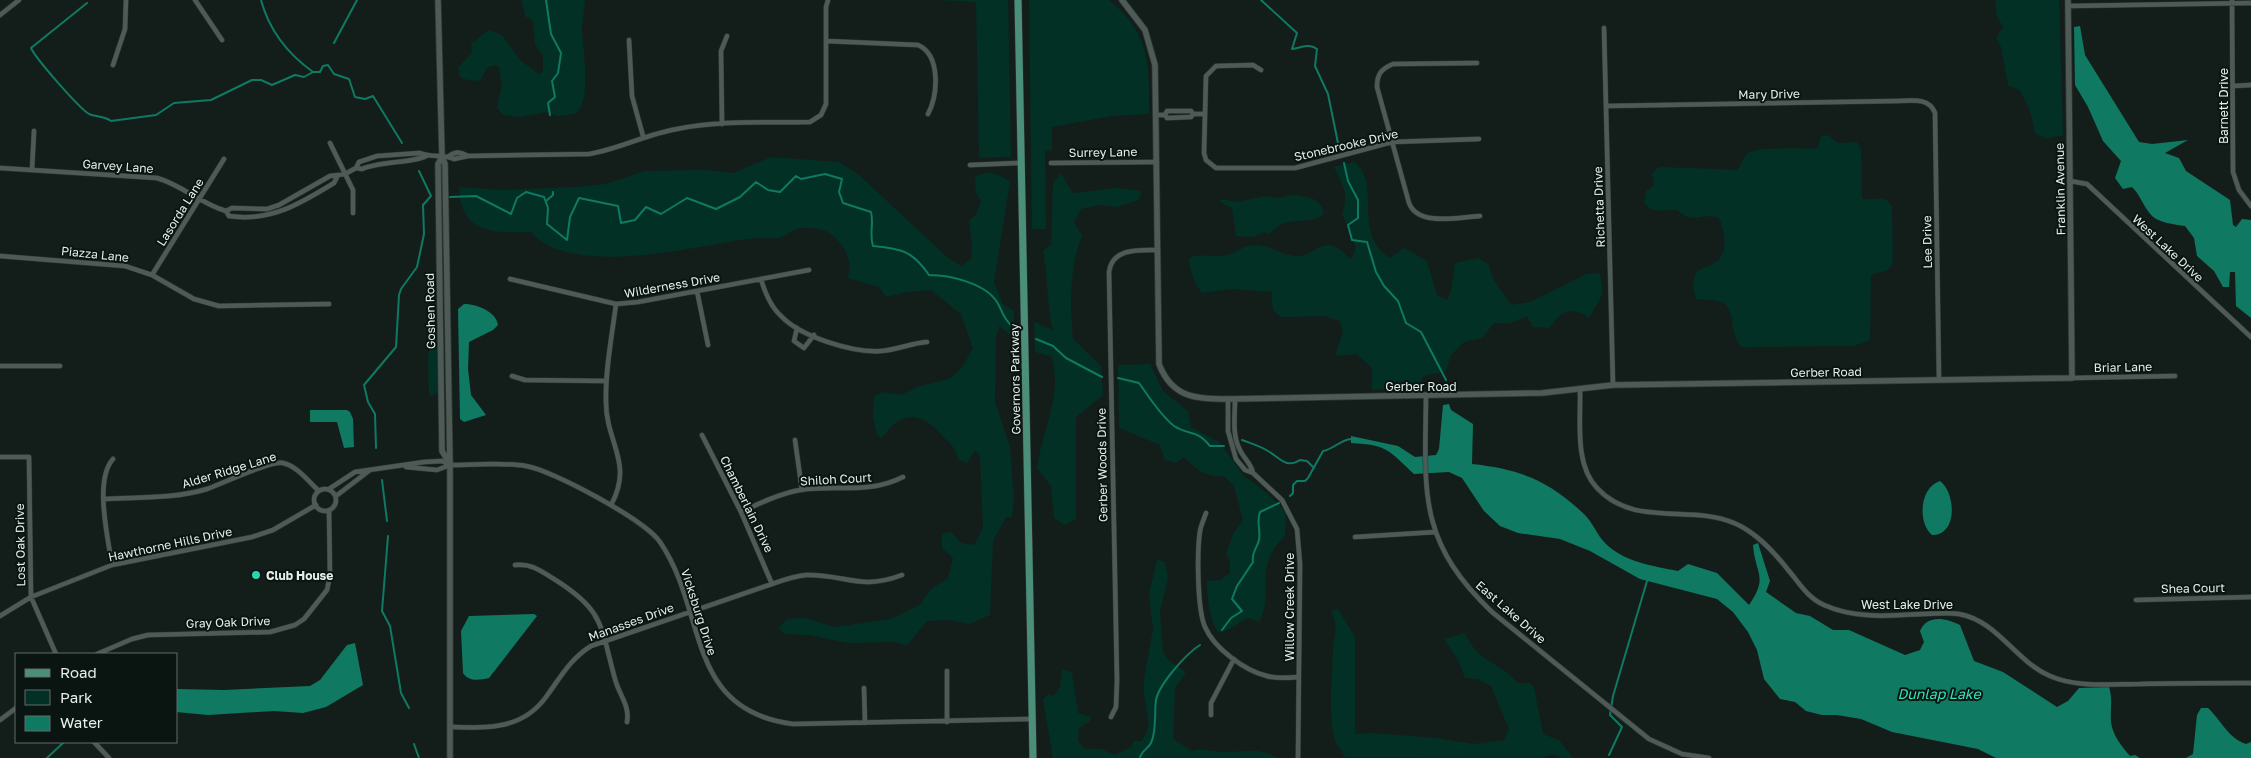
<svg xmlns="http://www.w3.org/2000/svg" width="2251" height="758" font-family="'Golos Text',sans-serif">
<rect width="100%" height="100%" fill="#131e1b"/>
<path fill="#033025" d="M522,0H585C584,9 583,18 582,27C582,48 593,101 575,114L558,116L546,112L520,117L503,115L497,108L502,85L499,67L495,65L487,67L481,79L477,81L463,79L460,76L458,67L472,53L471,43C479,40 482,33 489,30L502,35L521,61L539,74L543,71V56L535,44L533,21L525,16Z
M936,0H1008L1011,157L979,158L976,2Z
M1029,0H1109C1151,34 1149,65 1149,114L1112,116L1052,127V150L1045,151L1046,229H1032Z
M1995,0H2059L2063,135L2046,139L2035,133L2030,111L2020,90L2008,85L2001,47L1996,38L2003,27L1997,16Z
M1828,135L1838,143L1857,142L1861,149L1862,198C1873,203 1886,192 1892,208L1893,263L1887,271L1872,274L1871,277L1870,340L1854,346L1743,347C1728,339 1738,309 1721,302C1714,299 1704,300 1696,299C1693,289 1692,281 1697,272C1703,267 1710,266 1716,262C1729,253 1725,228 1718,217C1699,213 1694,225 1677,210C1664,209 1652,215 1644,202L1646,191L1654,185L1652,174L1657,168L1663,167L1737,170C1742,165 1742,159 1747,154C1756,145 1803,150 1818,148L1821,136Z
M771,157L839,162L858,174L947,257L961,266L971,259L972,244L969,221L976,214L981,202L976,193L975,178C988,168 997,174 1010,181L994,282L1003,304L1014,311V338L999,326L996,338L995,402L1010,447L1014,498L1012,517H1006L993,541L990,615L969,624L948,620L927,621L907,645L894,642L848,643L809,635L785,634L778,628L788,619L805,618L834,627L891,619L921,604L930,590L948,578L953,558L942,548V534L951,532L961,543L974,545L983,528L980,456L975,450L967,463L959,460C952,441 951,446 939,432C919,410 899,412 882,438L877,435L873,417L874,397L882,392L901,395L920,386L949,379L961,369L973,348L961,314L931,290L906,292L886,297L879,287L847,278C856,262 840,235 823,230C817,228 807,228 801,228C792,228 786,238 777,238C767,239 757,237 747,239C692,247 571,278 531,232C494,233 460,234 459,187L501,190L576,187L606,184L645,171L704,170L733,173Z
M1354,162C1383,183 1351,233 1390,258L1404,248L1427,261L1437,295L1447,300L1451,292L1455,263L1479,258L1489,265C1491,281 1503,291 1511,305L1530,302L1587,274L1600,273L1603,293L1589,318C1572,305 1560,311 1550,328L1533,327L1527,316L1509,324L1494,323L1482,338L1464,342L1451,355L1446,371L1423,376L1419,387L1372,390V368L1357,354L1335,356L1343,332L1340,321L1325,316L1282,317C1270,311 1272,303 1272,292L1231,289L1202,293C1194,282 1190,272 1189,258C1200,253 1209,257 1220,256C1239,255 1243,240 1267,247C1278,250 1287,257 1300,256C1310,255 1318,245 1329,245C1337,245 1345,255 1351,259L1356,248L1342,214C1349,195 1343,184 1334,167Z
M1061,173L1073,193L1117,188L1142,191L1138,200L1117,207L1098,205L1081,209L1074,222L1082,236C1069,268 1070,305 1073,339L1101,366L1103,395L1076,417V519L1065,525L1054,518L1051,486L1037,468C1042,431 1064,393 1051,356L1035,352L1034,322L1053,330C1046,304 1049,278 1043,251L1051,244L1053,183Z
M1293,195C1308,197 1321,197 1324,214C1308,227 1286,213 1270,234L1264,232L1253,237L1236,236L1232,208L1222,203L1219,199L1237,202L1266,196L1278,198Z
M430,330L437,334L438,391L433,396L429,395L428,358L430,346L428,331Z
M1150,364L1163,391L1188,411L1191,427L1219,442L1244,476L1266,492L1286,512L1285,536C1251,569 1276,589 1259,622L1248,618C1236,623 1231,631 1218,633C1209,616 1207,600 1207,581L1220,580L1230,573V561L1226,554L1233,534L1243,520L1234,486L1224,476C1206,478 1196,469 1184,457L1176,463L1165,460L1160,445L1119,428L1118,365Z
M1157,560L1165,562L1168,578L1160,612L1163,653L1167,659L1186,672L1175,688L1173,739L1192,751C1203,748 1212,751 1223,752C1247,753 1254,746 1278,758H1053L1043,699L1049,694L1054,696L1060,687L1062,669L1072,673L1078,713L1091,717L1090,721L1079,728L1078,741L1084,749H1101L1115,755L1131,747L1134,741H1141L1146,734L1149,724L1144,695V679L1153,629L1149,594Z
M1338,609L1355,637V734L1372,733L1436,738L1473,744L1504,740L1509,729L1491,686L1478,679L1465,678L1458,660L1444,639L1465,633C1479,664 1497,660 1518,683H1529L1534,687L1543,734L1559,740L1573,758H1561L1553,754L1541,758L1345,757C1342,751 1336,744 1334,737C1328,711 1332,679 1333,652C1333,633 1340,631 1331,611Z"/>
<path fill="#107961" d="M2080,26L2085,55L2139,142L2152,144L2188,140L2165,153L2179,158L2186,171L2230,200L2233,225L2236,227L2242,219L2251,220V318L2236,306L2235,272H2230L2229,287H2223L2214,271L2197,256L2194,238L2185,226C2173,224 2155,223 2148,211C2142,203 2140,195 2132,187L2123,189L2115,178L2121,161L2103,141L2088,107L2075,85L2074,27Z
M464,304C476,304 496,311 498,325L493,330L469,342L468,369L471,395L486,415L464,422L460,419L458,309Z
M1449,404L1451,410L1473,424L1472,464C1520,469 1550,481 1585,515C1593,523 1597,535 1605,543C1624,562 1653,566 1678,571L1688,564L1717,573L1749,605C1769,576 1755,574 1753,545L1758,543L1770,581L1766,592L1796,613L1810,616L1833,630H1849L1905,655L1920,650L1924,642L1920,631C1927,614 1946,618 1960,625L1974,661L2003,672L2057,707L2068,701L2079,688L2109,687C2113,700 2110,709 2111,722C2112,734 2122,747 2130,756L2135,755L2140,758H1996L1978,749L1892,732L1861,719L1837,715H1822L1806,711L1795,702L1780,699L1764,679L1757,650L1748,632L1733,612L1717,599L1640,579L1590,551L1560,539L1518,533L1500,526L1484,511L1462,478L1449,472L1414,474C1388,450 1388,445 1351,443V436L1398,446L1415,457L1436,455L1439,449L1443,405Z
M310,410H347L350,412L353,419L354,447L344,448L337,422H310Z
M1940,481C1956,493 1958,535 1932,535C1917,522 1920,487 1940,481Z
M534,614L537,616L489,678C479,680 469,682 463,673L461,631L469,616Z
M355,643L363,685L326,707L303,713L274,711L208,715L176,712V689L224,690L310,686L320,680L347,645Z
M2201,708H2208C2221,720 2228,738 2246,744L2251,742V758H2186L2193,754L2197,715Z"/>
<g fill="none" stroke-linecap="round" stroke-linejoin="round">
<path stroke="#107961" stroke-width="2" d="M261,0C269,30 288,54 313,72H320L323,66L328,65L334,74L349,79L355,97L365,99L373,96L402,143
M546,0L551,34L561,53L558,73L552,81L555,97L548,103L550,115
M1261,0L1297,33L1292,49C1301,48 1309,43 1317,49L1315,66L1328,94L1339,148
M87,3L31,48C36,59 79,108 89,114C96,117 104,116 111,121L156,115L174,103L211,100L252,80H261L272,85L295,75L304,77L313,72
M334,43L357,0
M1344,163L1348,181L1358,200V218L1348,225L1352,240L1367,242L1376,272L1384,286L1398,301L1406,323L1421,332L1446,380
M450,197L476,196L511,214L517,198L526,192L544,197L548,208L547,224L567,240L570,217L579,198L618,206L621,223L635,220L646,207L661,214L687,198L716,209L740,197L756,182L768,190L780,192L796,176L801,179L825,174L842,179L839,192L843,203L871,212C874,224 869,234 873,246C901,249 912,250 929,275C949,275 985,283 997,302C1002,310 1003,318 1011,325
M546,201L553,195V192
M1036,339L1053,346L1066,358L1102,377
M1118,378L1139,383C1149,397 1160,415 1174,426C1189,436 1195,428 1210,446H1224
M1242,440C1250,443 1260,446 1268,451C1280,458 1286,469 1300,460L1307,461L1314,468
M376,448L375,414L368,402L364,385L396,347L399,295L401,289L417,267L424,234L423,205L431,196L419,171
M382,480L387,521
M1290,496L1293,493V485L1297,481H1305L1308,478L1323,451C1334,449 1340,440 1351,439
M388,536L382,611L390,626L401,693L409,708
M1222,630L1231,618L1242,611L1232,599L1237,586L1253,562C1251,552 1257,549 1259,540C1261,530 1256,522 1260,512L1279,503
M414,744L419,758
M1609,755L1622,727L1610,715L1613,696L1647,581
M47,758L64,742
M1140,758C1141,751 1148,749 1151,743C1157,730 1154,713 1156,700C1159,684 1187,653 1200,645"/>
<g stroke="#303634" stroke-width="5.5">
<path id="minor" d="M195,0L222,40
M2232,0L2233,172L2239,190L2251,206
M2068,6L2251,3
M0,15L19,0
M1604,28L1613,385
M629,40L632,96L643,136
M826,41L918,45C941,55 938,95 928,114
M1477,63L1393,64C1381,69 1377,74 1377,87L1409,203C1418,227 1459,217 1480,216
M113,65L125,29L126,0
M1261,70L1253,65L1216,66L1206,76L1204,153L1206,160L1216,168H1295L1392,142L1479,139
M2233,86L2251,85
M1606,106L1895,101C1909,101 1929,96 1935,113L1939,380
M1157,115H1165L1167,118L1191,117L1193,114H1204
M1165,115L1167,111H1191L1193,114
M722,124L721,51L727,36
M330,143L353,190V213
M449,156C456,151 461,152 468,156
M1051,163L1157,162
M970,165L1021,163
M0,168L157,178C182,185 201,204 226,211L229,216C270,222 300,204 334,183L337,177
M356,168L362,169C381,161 414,163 426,156
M32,170L34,131
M2070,181L2087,184L2251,337
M226,211L232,208L267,209L279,205L330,176L345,174L356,168L359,162L377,156L420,153C431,158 444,154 454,159L468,156L589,154C619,149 647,134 677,129C721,120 766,123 810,122L821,115L826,104V7L828,0
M0,256L125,266L152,275L194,299L219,306L329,304
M152,275L224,159
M510,279L616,304L638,302L809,270
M761,279C765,293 770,306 781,316C801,337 853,353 881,351C897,350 911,343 927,342
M697,291L708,345
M797,328L794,341L804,348L814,335
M0,366H60
M512,376L525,380L606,381
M2072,378L2175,376
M1580,389C1581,420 1574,464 1597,488C1634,528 1689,504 1734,523C1756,532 1774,552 1789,571C1800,584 1808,598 1824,605C1855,619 1889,616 1922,614C1934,614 1947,612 1959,614C1998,621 2015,661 2050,676C2077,688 2111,684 2140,684C2177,683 2214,683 2251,683
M1426,396C1425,491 1417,541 1492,612L1649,739L1682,754L1709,758
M1228,399V431L1236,459L1245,470L1253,473L1282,500L1297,529L1300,564L1298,758
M1235,399C1235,415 1232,433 1239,448C1243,458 1251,463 1253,473
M702,435L741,512L772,584
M795,440L802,490
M0,457H29L31,597L56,654
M406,467L437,470L450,465
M329,489L355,472L424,462L442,461L450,465C475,465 502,462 526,466C552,470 645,520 660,542C708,612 684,710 793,724L1032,719
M314 500a11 11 0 1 1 22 0a11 11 0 1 1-22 0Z
M336,496L370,470
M105,499C139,497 173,499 207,489C222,484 270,460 283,463C297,466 309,482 319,491
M611,505C634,463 606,443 606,402C605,370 612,336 616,304
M741,512C760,503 779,494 800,490C837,484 867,495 903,477
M1206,513C1204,519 1201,525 1200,531C1197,551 1197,609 1205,627C1214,648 1245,671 1267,676C1277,679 1288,678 1298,677
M1355,537L1436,532
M112,565C108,538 94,480 113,459
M515,565C531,563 541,571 554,579C605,611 600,625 615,679C619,695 630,705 627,722
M2136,600L2251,597
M0,616L31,597L112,565L252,537L273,530L316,505
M97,654L132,639L148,635L270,632L295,625L304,619L327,590L330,576L329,510
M947,671V722
M864,688L865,723
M1211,715V703L1234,659
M1111,717L1116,707L1117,680L1109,272C1112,248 1138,250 1157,250
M0,720L16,708
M451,727C487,728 522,730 546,697C560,678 570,659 591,646L772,584C783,580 794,576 806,575C845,574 860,591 902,575
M94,742L109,758"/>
</g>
<g stroke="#303634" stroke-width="7">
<path id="tertiary" d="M438,0L442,157L445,164L450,465V758
M1122,0L1145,30L1155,65L1159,364C1172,398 1196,399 1228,399L1542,393L1613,385L2072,378L2068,0
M442,157L438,164L442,451L450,464"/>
</g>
<g stroke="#303634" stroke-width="8">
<path id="primary" d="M1018,0L1033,758"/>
</g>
<use href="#minor" stroke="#4d5a55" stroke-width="4.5"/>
<use href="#tertiary" stroke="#4d5a55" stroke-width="5.5"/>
<use href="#primary" stroke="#4b8f7b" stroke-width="7"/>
</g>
<circle fill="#28d5ad" stroke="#0a1512" stroke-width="2" cx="256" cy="575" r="5"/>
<g text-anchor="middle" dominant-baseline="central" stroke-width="4" stroke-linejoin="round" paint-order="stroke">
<g font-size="12" fill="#e6edeb" stroke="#0a1512">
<text transform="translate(1769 94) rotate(-1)">Mary Drive</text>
<text transform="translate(2223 106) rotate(-90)">Barnett Drive</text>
<text transform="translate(1346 145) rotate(-13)">Stonebrooke Drive</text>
<text transform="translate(1103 152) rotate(-1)">Surrey Lane</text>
<text transform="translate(118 166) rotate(4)">Garvey Lane</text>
<text transform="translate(2060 189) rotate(-91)">Franklin Avenue</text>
<text transform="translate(1599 207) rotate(-92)">Richetta Drive</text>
<text transform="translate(180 212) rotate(-58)">Lasorda Lane</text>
<text transform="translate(1927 242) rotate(-91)">Lee Drive</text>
<text transform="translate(2168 248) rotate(43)">West Lake Drive</text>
<text transform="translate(95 254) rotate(6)">Piazza Lane</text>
<text transform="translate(672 285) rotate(-10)">Wilderness Drive</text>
<text transform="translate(430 311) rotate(-91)">Goshen Road</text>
<text transform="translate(2123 367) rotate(-1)">Briar Lane</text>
<text transform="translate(1826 372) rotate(-1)">Gerber Road</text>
<text transform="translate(1015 379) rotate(-91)">Governors Parkway</text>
<text x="1421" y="386">Gerber Road</text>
<text transform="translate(1102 465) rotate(-91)">Gerber Woods Drive</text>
<text transform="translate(229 470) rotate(-17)">Alder Ridge Lane</text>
<text transform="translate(836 479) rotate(-3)">Shiloh Court</text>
<text transform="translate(747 504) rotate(64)">Chamberlain Drive</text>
<text transform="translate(170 544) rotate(-12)">Hawthorne Hills Drive</text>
<text transform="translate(20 545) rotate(-91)">Lost Oak Drive</text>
<text transform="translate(2193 588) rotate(-1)">Shea Court</text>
<text x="1907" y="604">West Lake Drive</text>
<text transform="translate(1289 607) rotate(-90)">Willow Creek Drive</text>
<text transform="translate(699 612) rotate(72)">Vicksburg Drive</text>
<text transform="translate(1511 612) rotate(41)">East Lake Drive</text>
<text transform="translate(228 622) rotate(-2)">Gray Oak Drive</text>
<text transform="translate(631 622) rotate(-20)">Manasses Drive</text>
</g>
<g font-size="12" font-weight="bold" fill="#e6edeb" stroke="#0a1512" text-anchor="start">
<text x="266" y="575">Club House</text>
</g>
<g font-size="14" font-style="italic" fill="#34e4ba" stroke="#0a1512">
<text x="1939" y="693">Dunlap Lake</text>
</g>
</g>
<rect x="15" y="653" width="162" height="90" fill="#0a1512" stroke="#626b69"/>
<rect x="25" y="669" width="25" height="8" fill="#4b8f7b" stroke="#626b69"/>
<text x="60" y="678" font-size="15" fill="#e6edeb">Road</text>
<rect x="25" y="690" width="25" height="15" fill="#033025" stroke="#626b69"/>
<text x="60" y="703" font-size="15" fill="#e6edeb">Park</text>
<rect x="25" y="716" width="25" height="15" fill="#107961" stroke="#626b69"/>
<text x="60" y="728" font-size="15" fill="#e6edeb">Water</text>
</svg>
